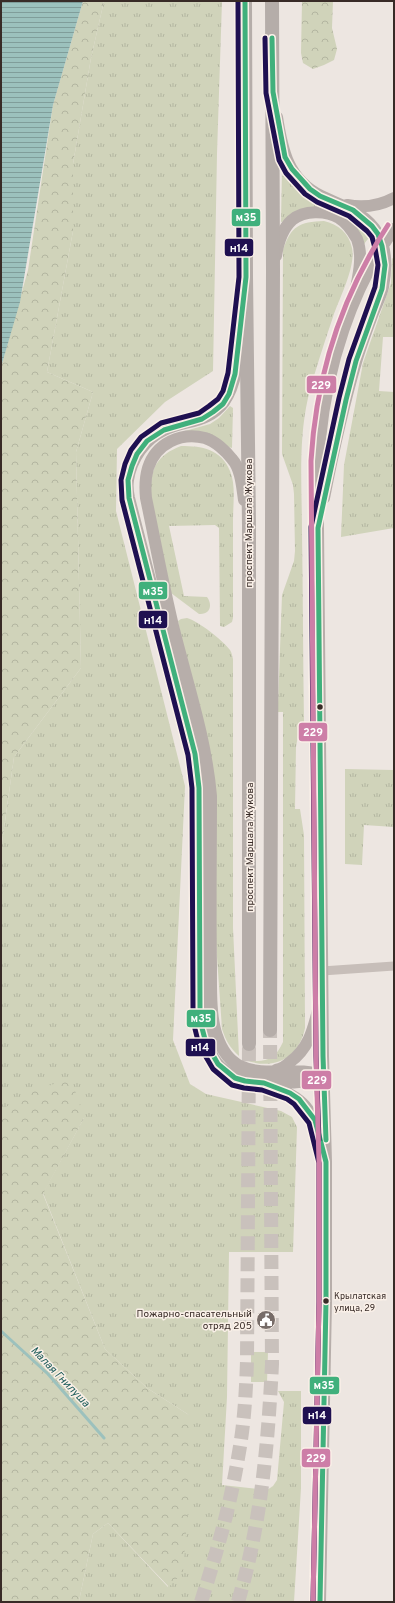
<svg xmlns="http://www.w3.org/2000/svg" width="395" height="1603" font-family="Overpass,sans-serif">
<defs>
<pattern id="grass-tufts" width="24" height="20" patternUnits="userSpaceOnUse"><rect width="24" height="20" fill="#d0d3ba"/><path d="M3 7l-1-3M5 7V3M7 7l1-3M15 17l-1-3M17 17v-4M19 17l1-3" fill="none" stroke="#b3b5a0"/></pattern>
<pattern id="forest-crowns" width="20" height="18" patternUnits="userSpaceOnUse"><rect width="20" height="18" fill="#d0d3ba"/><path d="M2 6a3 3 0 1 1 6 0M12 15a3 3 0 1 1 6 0" fill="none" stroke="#b3b5a0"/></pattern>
<pattern id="water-rules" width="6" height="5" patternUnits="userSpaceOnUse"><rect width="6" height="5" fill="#9cc1bd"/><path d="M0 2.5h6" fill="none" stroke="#809d9a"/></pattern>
</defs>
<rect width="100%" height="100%" fill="#ede6e1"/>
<path fill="url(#grass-tufts)" d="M104,1H222L217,154L213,371L165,402L117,449L116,511L185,786L173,1040L190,1084L206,1094L281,1111L292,1117L297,1127L293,1252H229L227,1397L222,1485L267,1490L273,1486L277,1480L284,1402L278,1391H301V1488L294,1602H76L79,1601L93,1534L108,1523L168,1587L189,1415L147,1388L105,1349L43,1193L84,1118L1,1114V850L14,757L81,668L76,452L93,392L47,372L73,231V164L91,58Z
M282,168H284C290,182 307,197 321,204C339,212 359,218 371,235L364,244C358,227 353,221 338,213L281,222Z
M324,221C338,224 349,233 352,248C356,267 339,299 333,317C324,344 315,370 308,398C298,442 302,488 302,533C303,597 303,660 304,723H300L296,747L295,809H300L304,835L305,1028C299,1058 274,1071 245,1060C265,1063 275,1060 283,1042V712H278V703L282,595L294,561L295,551L294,494L293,485L282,454L283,250C291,226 299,222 324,221Z
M394,256V337H383L379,391L394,392V528L341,537L344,465L363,363L391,283L392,259Z
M230,406L233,408L232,448L185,431L210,424L219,418Z
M181,446C202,446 221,449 230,471C236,485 233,504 233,520C233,553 233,586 233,618L232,622L224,627L220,626L219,528L215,525L169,526L184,596L207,597C213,605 210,615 199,614L171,593L151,497C150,470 155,456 181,446Z
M187,618C198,621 224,641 230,650C232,653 232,656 233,659V928L239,1056C230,1048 226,1041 222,1029L215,928L179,626L178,621L181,619Z
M345,769L394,770V827L364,825L362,865L345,864Z"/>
<path fill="url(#forest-crowns)" d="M83,1H104L91,58L73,164V231L47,372L93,392L76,452L81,668L14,757L1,850V367L28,270L53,105Z
M302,1H333L332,28L337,49L334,60L324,65L313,69L303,63L301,53Z
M71,1078L84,1118L43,1194L105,1349L147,1388L189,1415L190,1483L183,1572L169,1587L108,1523L93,1534L79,1601L1,1602V1110L31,1092Z"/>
<path fill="#d0d3ba" d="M251,1352H268L267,1382H251Z"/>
<path fill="url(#water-rules)" d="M1,1H83L53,105L20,302L1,367Z"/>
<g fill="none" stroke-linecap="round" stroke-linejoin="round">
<path stroke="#9cc1bd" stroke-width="3" d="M1,1331L48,1374L104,1438"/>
<path stroke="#c9c1bc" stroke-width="14" stroke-dasharray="14 7" stroke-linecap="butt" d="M201,1602C216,1555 230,1507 238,1458C244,1426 246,1394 247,1361L249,1044
M238,1602C261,1524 268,1445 272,1364L270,1030"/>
<path stroke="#c7beb9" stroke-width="9" d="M322,971L394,966"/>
<path stroke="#b7aeaa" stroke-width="12" d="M277,117C282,150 288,180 321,196C342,206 365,212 378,234C387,249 386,271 383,287C381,296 376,305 373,313C367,329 361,345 356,362C343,406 333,452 324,498
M347,205C363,208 379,206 394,198
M276,256C278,243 282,229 292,220C304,210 326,210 339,218C346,222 353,232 357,239C363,255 359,273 356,288
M241,319C238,346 240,379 224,402C209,423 185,420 164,430C145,439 131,459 128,480C127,486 128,493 129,498L195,754L199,788L200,1008C206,1063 221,1084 279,1083C295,1082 309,1083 324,1076
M244,500C242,486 241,469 232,459C226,451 215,441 205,438C181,432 156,443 148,468C145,478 145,488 146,498C155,541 163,584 173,626C187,683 206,738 211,796C211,853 210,909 211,966C211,986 210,1017 217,1036C221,1048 228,1060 240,1066C266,1078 297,1065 324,1076
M276,1070C281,1069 286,1066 290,1062C308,1049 313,1031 318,1010
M268,1085C306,1099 311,1107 321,1145
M320,1602L326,1302V1162L323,1056L318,528C318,498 317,468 320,439C327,366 351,290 394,229"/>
<path stroke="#b5ada9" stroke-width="14" d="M245,1L246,277L249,526V1044
M270,1030L273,271L272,1"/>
<g stroke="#faf0e8" stroke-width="8">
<path id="bus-1" d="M245,1L246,277L235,374L229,394L223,404L213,412L202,419L164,430L147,441L137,454L132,466L128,480L129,498L195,754L199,788L200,1008L202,1028L206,1043L218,1064L235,1078L245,1081L264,1083L290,1093L299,1099L315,1120L326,1162V1302L320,1602
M272,38L273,92L285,157L292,169L310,189L320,196L353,210L372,226L378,234L382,246L385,265L382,289L356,361L346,400L318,528L323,1056L326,1140"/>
</g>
<g stroke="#faf0e8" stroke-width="8">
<path id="bus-2" d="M238,1L239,277L228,373L223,391L218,399L209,406L199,413L161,423L141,437L131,450L125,464L121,480L122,500L188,755L192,788L193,1008L195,1029L199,1045L213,1069L232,1085L244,1088L262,1090L287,1099L294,1104L309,1123L319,1163V1302L313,1602
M265,38L266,93L279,160L286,173L305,194L317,202L349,216L367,231L372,237L375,248L378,265L375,287L349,359L339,398L311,527L316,1056L319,1140"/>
</g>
<g stroke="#faf0e8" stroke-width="8">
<path id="bus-3" d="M313,1602L319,1302V1162L316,1056L311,461C316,375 341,297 388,225"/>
</g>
<use href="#bus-1" stroke="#40b07c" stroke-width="5"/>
<use href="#bus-2" stroke="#1f1051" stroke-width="5"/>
<use href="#bus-3" stroke="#cd7ea7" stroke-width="5"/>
</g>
<defs>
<g id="civic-disc" transform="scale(1)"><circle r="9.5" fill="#776c68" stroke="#faf0e8"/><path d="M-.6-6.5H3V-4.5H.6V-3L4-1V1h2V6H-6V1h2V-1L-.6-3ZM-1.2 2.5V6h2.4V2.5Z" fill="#fff"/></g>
</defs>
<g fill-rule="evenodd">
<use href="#civic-disc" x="266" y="1320"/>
</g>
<g fill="#382b27" stroke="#faf0e8" stroke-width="1.5">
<circle cx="320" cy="707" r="3.5"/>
<circle cx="326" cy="1301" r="3.5"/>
</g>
<g text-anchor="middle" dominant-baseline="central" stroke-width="3" stroke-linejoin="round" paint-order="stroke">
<g font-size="9" fill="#382b27" stroke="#faf0e8" text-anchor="start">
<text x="334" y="1296">Крылатская<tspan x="334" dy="12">улица, 29</tspan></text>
</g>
<g font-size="10" fill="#382b27" stroke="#faf0e8">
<text transform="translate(249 523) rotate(-90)">проспект Маршала Жукова</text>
<text transform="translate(250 847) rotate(-90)">проспект Маршала Жукова</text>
</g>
<g font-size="10" fill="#382b27" stroke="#faf0e8" text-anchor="end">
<text x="252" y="1314">Пожарно-спасательный<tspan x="252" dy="12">отряд 205</tspan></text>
</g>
<g font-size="11" font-style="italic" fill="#1b5b59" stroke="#faf0e8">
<text transform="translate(60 1377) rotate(46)">Малая Гнилуша</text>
</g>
</g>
<g stroke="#faf0e8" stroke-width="1.5">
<rect x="231" y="208" width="30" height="19" rx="4" fill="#40b07c"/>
<rect x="224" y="238" width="30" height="19" rx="4" fill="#1f1051"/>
<rect x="306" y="375" width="31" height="19" rx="4" fill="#cd7ea7"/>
<rect x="138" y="581" width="30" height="19" rx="4" fill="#40b07c"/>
<rect x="138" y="610" width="30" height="19" rx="4" fill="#1f1051"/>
<rect x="298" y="722" width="30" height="20" rx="4" fill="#cd7ea7"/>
<rect x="186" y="1009" width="30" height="19" rx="4" fill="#40b07c"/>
<rect x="185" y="1038" width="31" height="19" rx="4" fill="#1f1051"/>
<rect x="301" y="1070" width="31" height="20" rx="4" fill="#cd7ea7"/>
<rect x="309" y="1376" width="31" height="19" rx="4" fill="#40b07c"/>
<rect x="302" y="1406" width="30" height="19" rx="4" fill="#1f1051"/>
<rect x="301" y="1448" width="30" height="20" rx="4" fill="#cd7ea7"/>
</g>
<g font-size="11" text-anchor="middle" font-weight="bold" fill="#fff">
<text x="246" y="221">м35</text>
<text x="239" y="252">н14</text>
<text x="321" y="389">229</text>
<text x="153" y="595">м35</text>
<text x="153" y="624">н14</text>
<text x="313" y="736">229</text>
<text x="201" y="1022">м35</text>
<text x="200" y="1051">н14</text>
<text x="317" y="1084">229</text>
<text x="324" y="1389">м35</text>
<text x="317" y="1419">н14</text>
<text x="316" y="1462">229</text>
</g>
<rect width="395" height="1603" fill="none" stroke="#382b27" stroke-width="4"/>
</svg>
